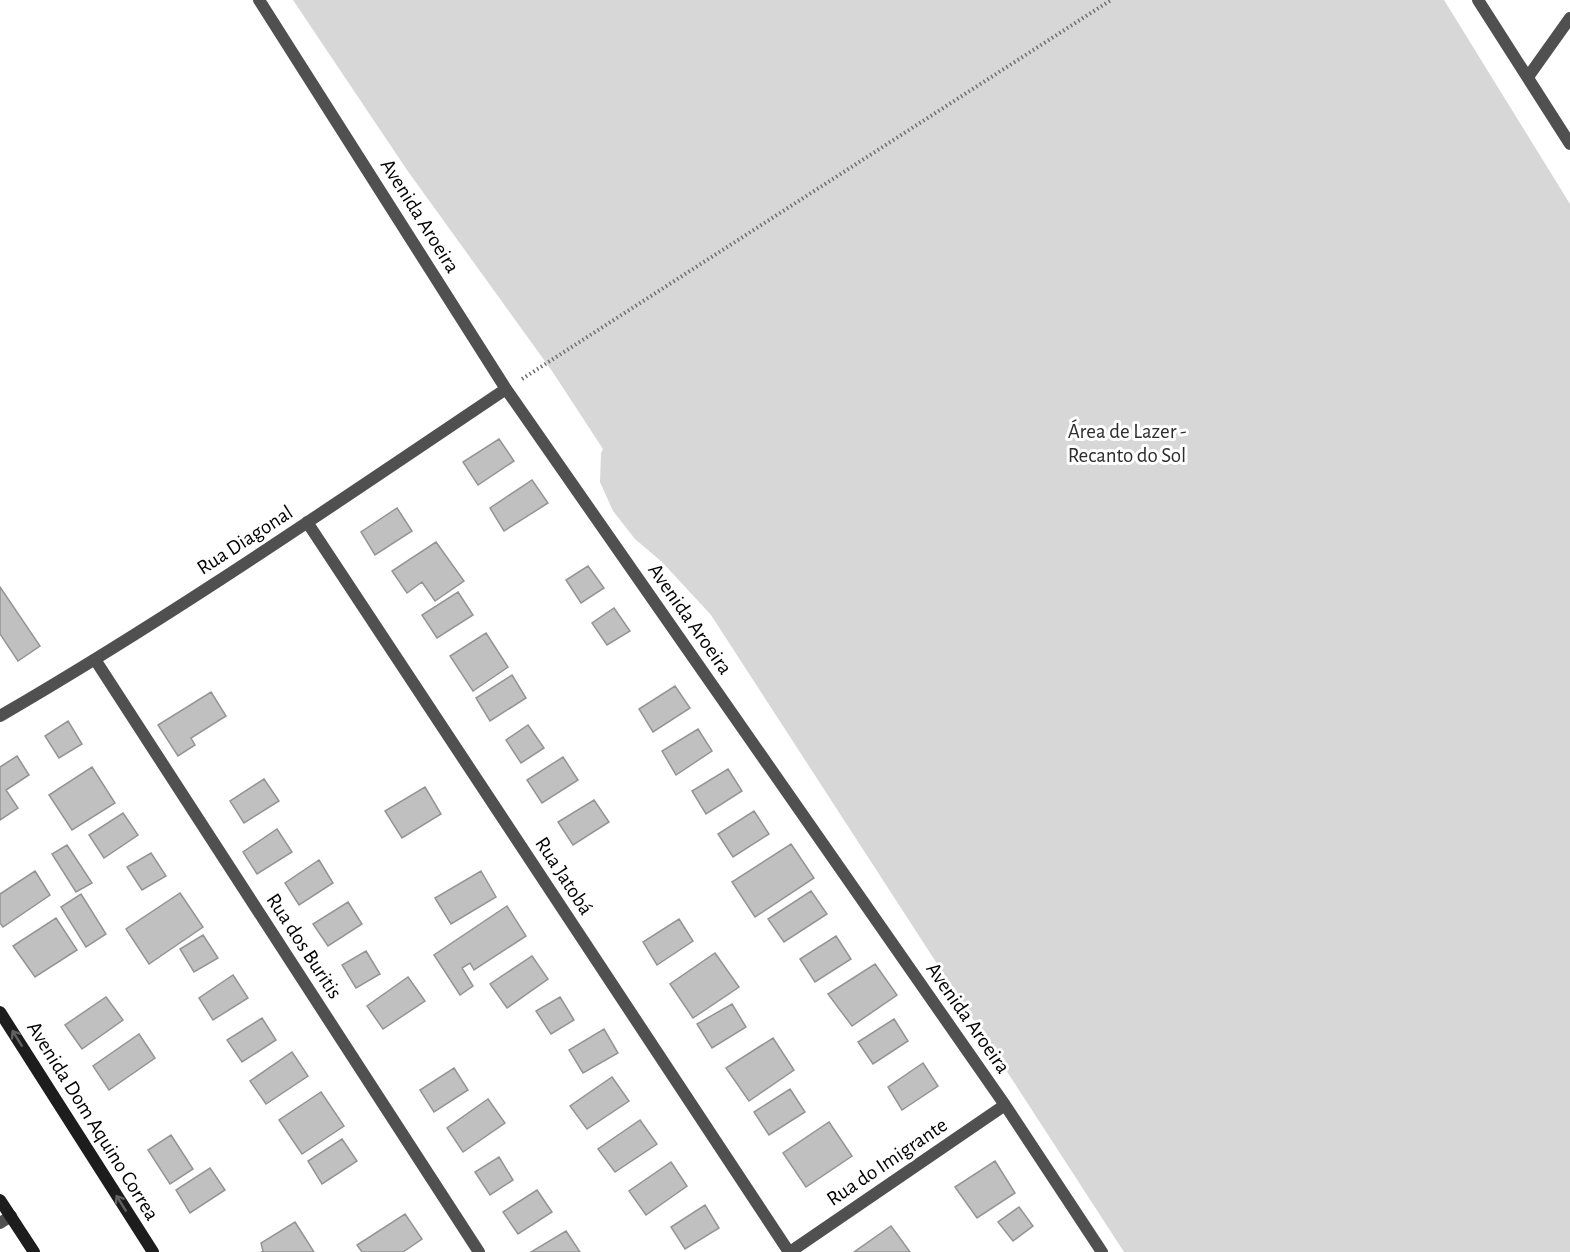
<svg xmlns="http://www.w3.org/2000/svg" width="1570" height="1252" font-family="'Alegreya Sans',sans-serif">
<rect width="100%" height="100%" fill="#fff"/>
<path fill="#d7d7d7" d="M293,0H1444L1570,204V1252H1124L711,615L662,562L635,539L613,511L600,482L601,453L603,449L552,371L407,170Z"/>
<path fill="#c0c0c0" stroke="#949494" stroke-width="1.5" d="M499,439L514,461L478,485L463,462Z
M532,480L548,503L504,531L490,508Z
M397,508L412,531L375,555L361,532Z
M436,542L464,581L435,601L422,582L407,593L392,571Z
M588,566L604,588L581,603L566,580Z
M0,587L40,646L18,661L0,634Z
M458,592L473,615L437,638L422,615Z
M614,608L630,631L607,645L592,623Z
M486,633L508,667L473,691L450,656Z
M512,675L526,698L490,721L476,698Z
M675,686L690,708L653,732L639,709Z
M211,692L226,716L191,738L195,745L178,756L158,725Z
M68,721L82,744L59,758L45,736Z
M528,725L544,748L521,763L506,740Z
M698,729L712,751L676,775L662,751Z
M17,756L29,775L6,790L18,808L0,820V767Z
M563,757L578,780L542,803L527,780Z
M92,767L115,803L72,830L49,795Z
M728,769L742,791L706,814L692,791Z
M264,779L279,801L244,823L230,801Z
M425,787L441,814L402,838L385,811Z
M594,800L609,822L573,845L558,822Z
M754,811L769,834L733,857L718,834Z
M123,813L138,835L104,858L89,835Z
M277,829L292,852L257,874L243,852Z
M791,844L814,878L755,917L732,882Z
M67,845L92,883L76,892L52,854Z
M151,853L166,876L142,890L127,867Z
M319,860L333,883L299,905L285,883Z
M35,871L50,895L3,927L0,923V894Z
M481,871L496,897L451,924L435,898Z
M811,891L827,914L784,942L768,919Z
M180,893L203,927L149,964L126,929Z
M81,894L106,934L86,947L61,907Z
M348,902L362,924L328,946L313,924Z
M507,906L526,936L474,970L470,963L462,968L473,986L460,995L434,955Z
M56,918L77,950L35,977L13,946Z
M679,919L693,941L657,965L643,942Z
M203,935L218,958L194,972L180,949Z
M836,936L851,959L815,982L800,959Z
M366,951L380,974L356,988L342,965Z
M715,953L739,987L693,1018L670,984Z
M532,956L548,979L507,1008L490,984Z
M875,964L897,995L852,1026L828,994Z
M233,975L248,998L213,1020L199,998Z
M408,977L425,1001L383,1029L367,1006Z
M106,997L123,1020L82,1049L65,1025Z
M560,997L574,1020L551,1034L536,1011Z
M732,1004L746,1027L712,1048L697,1024Z
M262,1018L276,1040L242,1062L227,1040Z
M894,1019L908,1041L873,1064L858,1042Z
M604,1029L618,1053L583,1073L569,1050Z
M139,1034L155,1058L109,1090L93,1066Z
M773,1038L794,1070L749,1101L726,1068Z
M292,1052L308,1076L266,1104L250,1081Z
M923,1063L938,1086L902,1110L888,1087Z
M454,1068L468,1090L434,1112L420,1090Z
M612,1077L629,1101L587,1129L570,1106Z
M790,1089L805,1112L769,1135L754,1112Z
M321,1092L344,1126L302,1154L279,1120Z
M488,1099L505,1123L463,1152L447,1128Z
M640,1120L657,1144L615,1172L598,1149Z
M829,1122L852,1156L806,1187L783,1153Z
M171,1135L193,1169L170,1184L148,1150Z
M342,1139L357,1161L322,1184L308,1161Z
M499,1157L513,1180L490,1195L475,1172Z
M995,1161L1015,1193L977,1218L955,1187Z
M671,1162L687,1186L646,1215L629,1191Z
M210,1168L225,1190L190,1213L176,1190Z
M537,1190L552,1212L518,1234L503,1212Z
M705,1205L719,1228L685,1249L671,1227Z
M1019,1207L1033,1226L1013,1241L998,1222Z
M405,1214L422,1239L403,1252H362L357,1245Z
M295,1222L314,1252H261L263,1251L261,1243Z
M891,1226L910,1252H854Z
M566,1231L580,1252H531Z"/>
<g fill="none" stroke-linecap="round" stroke-linejoin="round">
<path stroke="#727272" stroke-width="4" stroke-dasharray="1.5 3" stroke-linecap="butt" d="M522,379L1111,0"/>
<path stroke="#505050" stroke-width="12" d="M259,0L506,389L1005,1105L1102,1252
M1478,0L1570,144
M1528,77L1570,18
M307,522L789,1252
M96,661L479,1252
M0,716C174,615 339,501 506,389
M0,1223L11,1216
M790,1252L1005,1105"/>
<path stroke="#1d1d1d" stroke-width="12" d="M0,1012L153,1252
M0,1200L34,1252"/>
</g>
<defs><path id="oneway-shaft" d="M-6 0H5M1.5-3L5.5 0L1.5 3" fill="none" stroke-width="1.6" stroke-linecap="round" stroke-linejoin="round" transform="scale(1.5)"/></defs>
<g stroke="#616161">
<use href="#oneway-shaft" transform="translate(17 1038) rotate(-122)"/>
<use href="#oneway-shaft" transform="translate(121 1203) rotate(-122)"/>
</g>
<g text-anchor="middle" dominant-baseline="central" stroke-width="6" stroke-linejoin="round" paint-order="stroke">
<g font-size="21" fill="#000" stroke="#fff">
<text transform="translate(420 216) rotate(58)">Avenida Aroeira</text>
<text transform="translate(245 540) rotate(-33)">Rua Diagonal</text>
<text transform="translate(690 619) rotate(55)">Avenida Aroeira</text>
<text transform="translate(564 876) rotate(57)">Rua Jatobá</text>
<text transform="translate(304 946) rotate(57)">Rua dos Buritis</text>
<text transform="translate(968 1018) rotate(55)">Avenida Aroeira</text>
<text transform="translate(93 1121) rotate(58)">Avenida Dom Aquino Correa</text>
<text transform="translate(887 1162) rotate(-34)">Rua do Imigrante</text>
</g>
<g font-size="21" fill="#2e2e2e" stroke="#fff">
<text x="1127" y="431">Área de Lazer -<tspan x="1127" dy="24">Recanto do Sol</tspan></text>
</g>
</g>
</svg>
